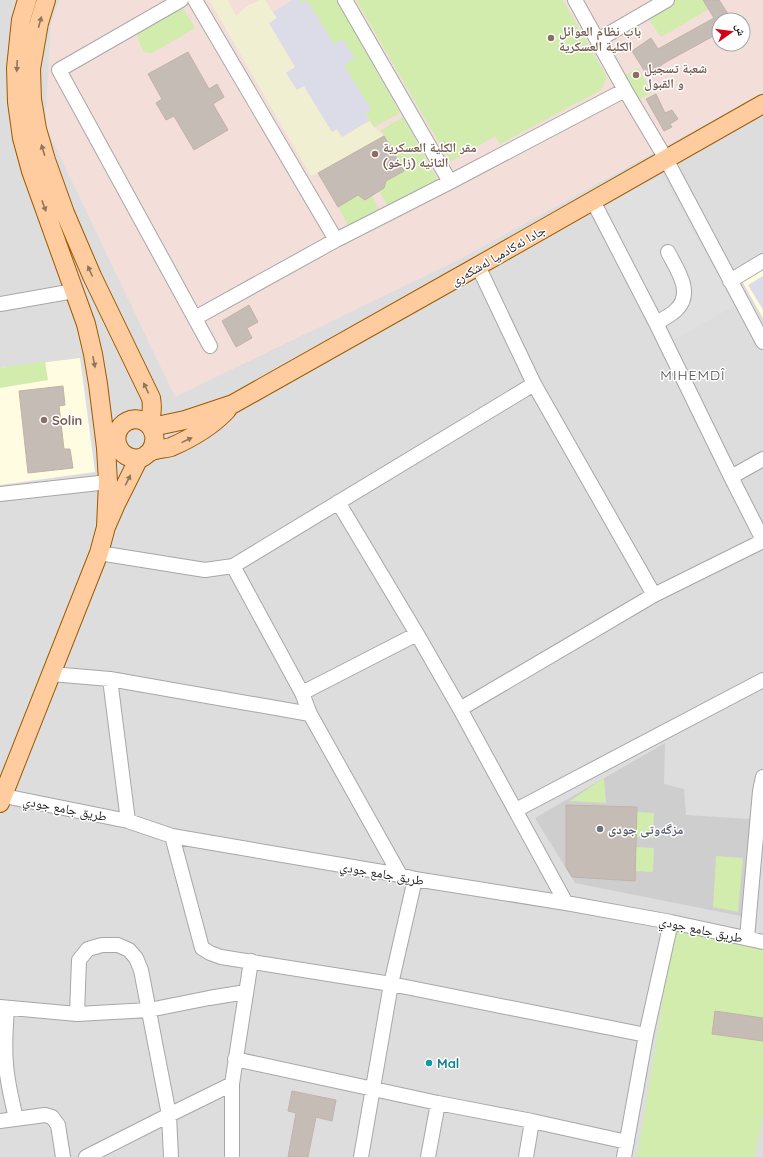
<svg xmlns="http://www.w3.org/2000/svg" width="763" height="1157" font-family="Quicksand,'Noto Naskh Arabic',sans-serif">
<rect width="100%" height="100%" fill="#f1ede7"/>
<path fill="#dedddd" d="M0,0H60L51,24L458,260L763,92V1157H0Z"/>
<path fill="#fffce2" d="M763,270V318L742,281Z
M80,358L95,472L0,485V368Z"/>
<path fill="#cecece" d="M665,743L664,784L684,789L686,815L751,819L741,916L575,883L535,818Z"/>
<path fill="#f3deda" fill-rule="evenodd" d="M60,0H763V92L458,260L175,397L45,125L51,24ZM719,20H743V44H719Z"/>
<path fill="#f0efd2" d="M209,0H228L236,16L247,6L260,0H265L277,18L269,23L296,67L286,73L304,86L332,132L337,129L342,137L369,121L374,127L384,136L318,173L311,176Z"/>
<path fill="#d1ecac" d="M299,0H337L400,113L374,127L365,113L371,109L344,65L354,58L334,45L307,1L302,4Z
M356,0H563L607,77L601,90L500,144L495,136L450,162Z
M667,0H703L709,9L661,37L647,17Z
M183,8L195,28L161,48L151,53L144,52L138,39L137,33Z
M638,68L652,92L639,100L624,76Z
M403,117L437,179L388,206L379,191L386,181L404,171L381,130Z
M358,195L365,200L372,195L379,210L349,227L338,207Z
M45,361L48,380L0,388V368Z
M604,778L606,803L570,801Z
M637,812L654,813L653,838L635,837Z
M636,847L654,848L653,872L635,871Z
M716,856L743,858L738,912L713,907Z
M680,927L763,945V1114L755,1157H637L674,932Z"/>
<path fill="#e0e0e0" d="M658,177L665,180L735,306L670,341L605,213L606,206Z"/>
<path fill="#dbdce7" d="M292,0H299L302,4L307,0L334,44L343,39L355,58L344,65L371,109L365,113L369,121L342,137L337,129L332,132L304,86L297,90L286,73L295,67L269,23L277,18L273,12Z
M763,276V310L748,285Z"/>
<path fill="#c6bcb6" stroke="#c3b2a8" d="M703,0H719L732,20H719V33L666,62L647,75L632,51L651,38L658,49L714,18Z
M188,52L209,89L217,84L224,97L213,104L228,130L194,150L174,116L166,120L156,103L162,99L148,74Z
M656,94L665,113L672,110L678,119L670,124L672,127L664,131L646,99Z
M384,136L404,171L386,181L384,188L365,200L358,195L338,207L318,173Z
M249,305L258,322L247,328L252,338L236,347L222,321Z
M63,386L65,405L59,406L64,449H70L73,468L28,473L19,391Z
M566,805L637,807L635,881L572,877L566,867Z
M715,1011L763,1018V1041L712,1034Z
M292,1091L336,1100L332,1121L316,1117L308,1157H288L296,1113L288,1111Z"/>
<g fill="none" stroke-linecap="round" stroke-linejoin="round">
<g stroke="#a7a7a7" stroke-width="16">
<path id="minor" d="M181,0L59,70L210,346
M195,0L336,240
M345,0L450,182
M575,0L625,90L666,159L763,342
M598,40L667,0
M593,201L656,323L731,477L763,540
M478,266L534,384L654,595
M730,281L763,261
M0,304L74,291
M195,318L336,240L450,182L625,90
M656,323C663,319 672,315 677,309C694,292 676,268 668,252
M731,477L763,459
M0,494L108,482
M338,502L417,634L460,709L566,903
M99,553L205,570L233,566L534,384
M233,566L302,693L310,714L400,875
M51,674L110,679L310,714
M110,679L128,821
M302,693L417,634
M460,709L654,595L763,541
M4,796L128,821L172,836L400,875L415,879L566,903L671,922L763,942
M516,810L763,680
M172,836L202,948L210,953L221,957L391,984L646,1035
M747,938L760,791L763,777
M0,1007L77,1014L149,1010L209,998L246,992
M7,1008C6,1026 4,1045 6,1064C7,1082 12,1100 16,1119
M77,1014L79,960L88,949L102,945H118L129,950L136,958L141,970L169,1115L171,1157
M235,1059L438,1103L532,1121L627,1142
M0,1121L45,1115L52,1117L58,1125L63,1157
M86,1157L169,1115L232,1084
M232,1157V1084L251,961
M361,1157L391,984L415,879
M428,1157L438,1103
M526,1157L532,1121
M624,1157L646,1035L671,922"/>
</g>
<g stroke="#9d5a00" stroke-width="20">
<path id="major" d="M27,0L21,20L16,68L17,102L22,138L31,171L86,324L93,354L98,384L106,448L108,482L106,527
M46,0L39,23L31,69L32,99L37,129L46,160L65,213L92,276L151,398C153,408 152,415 149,425
M152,427L185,420L233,404L478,266L763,104
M150,452C165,429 138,408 121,426C117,431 115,439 118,446C121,454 130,460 140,458C144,458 146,454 150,452C156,449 164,449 171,447C192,438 211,427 227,410
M0,803L99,553L106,527L116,504L139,458"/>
</g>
<use href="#minor" stroke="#fff" stroke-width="14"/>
<use href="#major" stroke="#fecc9e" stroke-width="18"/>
</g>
<defs><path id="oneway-solid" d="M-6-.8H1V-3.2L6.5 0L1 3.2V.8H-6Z"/></defs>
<g fill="#8f765f">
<use href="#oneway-solid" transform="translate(40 22) rotate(-75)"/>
<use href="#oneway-solid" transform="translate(17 66) rotate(93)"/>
<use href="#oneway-solid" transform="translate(43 150) rotate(-107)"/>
<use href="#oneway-solid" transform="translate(44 206) rotate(70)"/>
<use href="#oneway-solid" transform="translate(90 271) rotate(-114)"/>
<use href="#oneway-solid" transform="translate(94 362) rotate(79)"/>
<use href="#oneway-solid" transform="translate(146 388) rotate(-115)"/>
<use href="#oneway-solid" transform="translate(187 440) rotate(-26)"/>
<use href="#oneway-solid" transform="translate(128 480) rotate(-63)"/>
</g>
<g fill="#8d6e63" stroke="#fff" stroke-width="1.5">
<circle cx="551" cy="38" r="4"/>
<circle cx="636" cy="75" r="4"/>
<circle cx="375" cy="154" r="4"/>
<circle cx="44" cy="420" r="4"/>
</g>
<circle fill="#6b7280" stroke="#fff" stroke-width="1.5" cx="600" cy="829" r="4"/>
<circle fill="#0f9aa8" stroke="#fff" stroke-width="1.5" cx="429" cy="1063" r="4"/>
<g text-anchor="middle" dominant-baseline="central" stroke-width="3" stroke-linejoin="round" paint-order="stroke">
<g font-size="13" font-weight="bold" fill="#785e54" stroke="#fff" text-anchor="start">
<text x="559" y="31">باب نظام العوائل<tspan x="559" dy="15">الكلية العسكرية</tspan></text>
<text x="644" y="68">شعبة تسجيل<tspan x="644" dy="15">و القبول</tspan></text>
<text x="383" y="147">مقر الكلية العسكرية<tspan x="383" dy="15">الثانيه (زاخو)</tspan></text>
<text x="52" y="420">Solin</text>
</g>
<g font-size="13" fill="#202020" stroke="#fff">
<text transform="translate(498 255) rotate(-30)">جادا ئه‌كادميا له‌شكه‌رى</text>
<text transform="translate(65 808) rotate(11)">طريق جامع جودي</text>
<text transform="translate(382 873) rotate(10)">طريق جامع جودي</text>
<text transform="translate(701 929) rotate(12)">طريق جامع جودي</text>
</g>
<g font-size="13" font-weight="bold" fill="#5b616d" stroke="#fff" text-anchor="start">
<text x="608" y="829">مزگەوتی جودی</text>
</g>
<g font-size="13" font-weight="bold" fill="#0d838f" stroke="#fff" text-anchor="start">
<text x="437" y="1063">Mal</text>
</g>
<g font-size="14" letter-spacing="1" fill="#535353" stroke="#fff">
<text x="693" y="375">MIHEMDÎ</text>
</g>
</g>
<g transform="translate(731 32) rotate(76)"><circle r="19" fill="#ffffff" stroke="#a6a6a6"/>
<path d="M0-3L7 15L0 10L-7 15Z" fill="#d10014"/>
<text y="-6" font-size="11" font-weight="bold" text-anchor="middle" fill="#202020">ش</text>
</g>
</svg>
